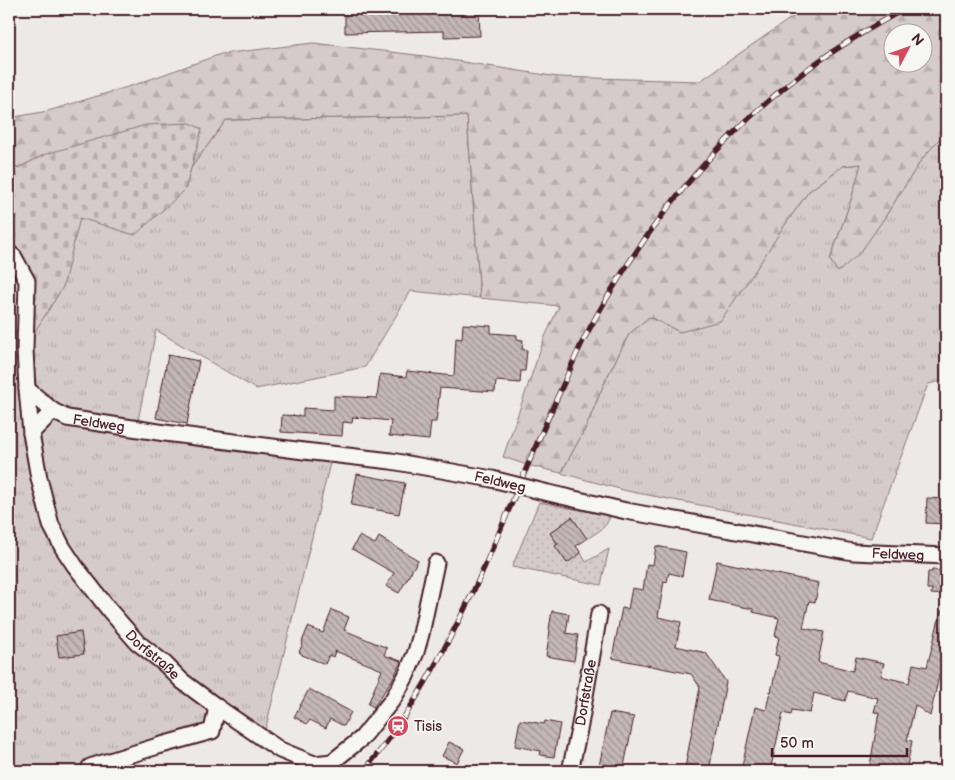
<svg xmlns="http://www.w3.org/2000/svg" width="955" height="780" font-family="'Balsamiq Sans',sans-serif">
<defs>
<pattern id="grass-tufts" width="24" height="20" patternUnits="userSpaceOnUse" patternTransform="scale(1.25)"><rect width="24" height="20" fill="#d4cbca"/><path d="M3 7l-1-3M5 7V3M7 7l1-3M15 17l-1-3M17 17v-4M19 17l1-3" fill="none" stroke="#b8aeae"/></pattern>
<pattern id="forest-firs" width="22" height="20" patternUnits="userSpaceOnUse" patternTransform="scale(1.25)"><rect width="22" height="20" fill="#d4cbca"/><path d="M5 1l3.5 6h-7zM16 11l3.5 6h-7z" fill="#b8aeae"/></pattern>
<pattern id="cemetery-stones" width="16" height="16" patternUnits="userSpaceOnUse" patternTransform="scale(1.25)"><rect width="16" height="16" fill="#d4cbca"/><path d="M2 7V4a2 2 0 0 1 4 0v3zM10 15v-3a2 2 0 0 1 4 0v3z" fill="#b8aeae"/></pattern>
<pattern id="garden-dots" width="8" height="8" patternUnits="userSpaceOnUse" patternTransform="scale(1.25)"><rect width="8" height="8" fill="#d4cbca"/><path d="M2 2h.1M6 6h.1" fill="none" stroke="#b8aeae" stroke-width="1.8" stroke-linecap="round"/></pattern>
<pattern id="building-back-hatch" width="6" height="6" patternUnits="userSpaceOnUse" patternTransform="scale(1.25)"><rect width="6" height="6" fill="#c4b7b7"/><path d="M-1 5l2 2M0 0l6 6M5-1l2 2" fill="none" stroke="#a19495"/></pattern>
</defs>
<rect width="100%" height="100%" fill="#ece9e6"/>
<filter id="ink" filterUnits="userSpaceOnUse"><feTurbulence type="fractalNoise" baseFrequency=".02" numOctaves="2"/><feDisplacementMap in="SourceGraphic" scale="10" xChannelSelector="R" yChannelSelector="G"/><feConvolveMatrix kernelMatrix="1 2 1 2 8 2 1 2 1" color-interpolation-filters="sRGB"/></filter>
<g filter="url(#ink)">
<path fill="url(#grass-tufts)" stroke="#8f757a" d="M467,116L480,298L411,291L365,367L256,389L156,330L136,431L331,459L264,735L220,707L210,730L93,771H9V331H19L80,218L185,190L191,168L226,120Z
M946,133V380L928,384L871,538L627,491L561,473L585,429L606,379L629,334L649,317L680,332L784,226L809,191L843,166L862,164L852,197L830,260L838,272L883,220L922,159L943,134Z"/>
<path fill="url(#forest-firs)" stroke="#8f757a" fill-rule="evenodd" d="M804,9H946V133L943,135L922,159L883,220L860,253L838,272L830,260L852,197L861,164L843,166L809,191L784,226L753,274L720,321L680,332L649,317L629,334L606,379L585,429L561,473L527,465L503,457L544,339L559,306L480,298L467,116L226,120L191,168L202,129L46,154L18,168L9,166V118L48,111L134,85L221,54L313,43L425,56L558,77L700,81ZM892,32H922V62H892Z"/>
<path fill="url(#cemetery-stones)" stroke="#8f757a" d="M190,123L202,129L185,190L135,235L80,218L63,287L27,344L30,281L9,250V166L18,168L46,154L146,125Z"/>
<path fill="url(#garden-dots)" stroke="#8f757a" d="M539,502L610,516C607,528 597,532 587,539L572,517L550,533L557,544L555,546L567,563L581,553L586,562L609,549L601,585L512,567Z"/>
<path fill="url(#building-back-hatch)" stroke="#4a1f2b" d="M345,9H479L480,36L444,37V31L345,33Z
M463,324L491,326V333L517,335V339L523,340L522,349L527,350L525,371H521L520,383L496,381L495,392L440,388L436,422H431L429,440L389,436L391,421L353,417L352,423L343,422L342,436L281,432L282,415L303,416V408L334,410V396L377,398L380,374L406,377L407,371L454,376L456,338L462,339Z
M168,355L199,361L187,424L156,418Z
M357,474L405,483L399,514L351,505Z
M927,498L946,499V524L926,523Z
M572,517L587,539L576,546L581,553L567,563L555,546L558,544L550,533Z
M359,536L375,544L379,537L418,560L399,593L386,586L394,573L352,549Z
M656,546L686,552L682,576L669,573L667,582L664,581L658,617L681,622L676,646L706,653L726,682L709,771H702L685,768L700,687L691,674L612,658L622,608L628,609L632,588L643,590L647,564L653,565Z
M717,561L819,583L815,602L809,601L803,628L824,632L818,662L853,671L856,657L884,663L881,676L909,683L913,664L927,667L941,611L946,612V664L942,663L930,716L915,705L907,740L912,741L906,771H869L879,713L874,712L878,698L848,691L845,701L814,693L810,713L792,710L791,715L783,713L770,771H741L755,707L766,710L770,691L771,692L779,656L775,655L779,637L775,636L779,618L753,612V609L709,600Z
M932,570L946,571V595L931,594L932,589H927L928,572H932Z
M332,610L349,617L344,630L387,648L384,655L401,661L395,675L374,707L368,704L382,670L335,651L333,657L329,655L325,664L302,655V654L299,652L303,643L302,642L308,627L323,633Z
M552,611L569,614L566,633L578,635L574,661L546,656L550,630L549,629Z
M81,632L84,654L59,657L56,636Z
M309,689L351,712L344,726L330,719L326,728L310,720L307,724L294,717Z
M610,713L634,717L623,771H598Z
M520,720L544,724L545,721L560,724L554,757L540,755L541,751L515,746Z
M449,742L464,749L457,763L442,756Z"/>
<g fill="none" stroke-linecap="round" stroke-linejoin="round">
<g stroke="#4a1f2b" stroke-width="19">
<g id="minor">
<path id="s1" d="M9,253L14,257L27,281L25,349L27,389L31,433L39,478L51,525L63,548L75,566L110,611L137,642L165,664L182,681L217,707L280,750L314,764L332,762L362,738L393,699L406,676L416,652L421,634L436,563"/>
<path id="s2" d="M27,389L53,411L67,418L165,433L304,451L391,461L492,479"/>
<path d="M31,433L53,411"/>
<path id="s3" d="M540,491L626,511L853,552L946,556"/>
<path d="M90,767L158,746L212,731L217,707"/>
<path id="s4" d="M570,771L580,725L599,614"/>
</g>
</g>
<use href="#minor" stroke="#f6f6f2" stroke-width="15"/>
<g stroke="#4a1f2b" stroke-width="5.5">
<path id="rail" d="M364,771C376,756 388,741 399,725C424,687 447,645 467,604C475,589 482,572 489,556C514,499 537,441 563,385C570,369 577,352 585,337C642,230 719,132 819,61C846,42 875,25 904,9"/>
</g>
<use href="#rail" stroke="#f6f6f2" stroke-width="4" stroke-dasharray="11" stroke-linecap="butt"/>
<g stroke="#4a1f2b" stroke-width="19" stroke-linecap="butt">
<path id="minor-bridge" d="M492,479L540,491"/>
</g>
<use href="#minor-bridge" stroke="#f6f6f2" stroke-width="15"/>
</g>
</g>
<defs>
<g id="station-disc" transform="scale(1.125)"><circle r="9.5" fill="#d1495b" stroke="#f6f6f2"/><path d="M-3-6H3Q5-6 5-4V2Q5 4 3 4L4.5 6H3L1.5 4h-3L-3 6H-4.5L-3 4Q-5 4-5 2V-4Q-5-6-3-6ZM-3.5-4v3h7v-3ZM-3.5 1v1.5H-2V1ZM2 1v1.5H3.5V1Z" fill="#fff"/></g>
</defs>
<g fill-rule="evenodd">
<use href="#station-disc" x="398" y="726"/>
</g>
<g text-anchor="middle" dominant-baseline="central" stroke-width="4" stroke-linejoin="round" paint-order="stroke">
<g font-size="14" fill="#4a1f2b" stroke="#f6f6f2">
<text stroke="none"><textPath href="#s2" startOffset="82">Feldweg</textPath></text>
<text transform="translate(500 482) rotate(13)">Feldweg</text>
<text stroke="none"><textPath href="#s3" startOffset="364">Feldweg</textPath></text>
<text stroke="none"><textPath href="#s1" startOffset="446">Dorfstraße</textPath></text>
<text stroke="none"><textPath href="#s4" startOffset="80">Dorfstraße</textPath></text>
</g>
<g font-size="14" fill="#4a1f2b" stroke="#f6f6f2" text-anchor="start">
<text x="414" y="726">Tisis</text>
</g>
</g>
<rect width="955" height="780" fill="none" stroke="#f6f6f2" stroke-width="30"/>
<rect x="15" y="15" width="925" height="750" fill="none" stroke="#4a1f2b" stroke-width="2" filter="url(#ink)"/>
<g transform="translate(908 48) rotate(49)"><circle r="24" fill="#f6f6f2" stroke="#b1a0a2"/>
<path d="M0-4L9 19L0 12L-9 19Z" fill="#d1495b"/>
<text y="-8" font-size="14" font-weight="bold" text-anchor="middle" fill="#4a1f2b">N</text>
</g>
<path d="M772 748v8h135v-8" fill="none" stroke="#4a1f2b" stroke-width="2.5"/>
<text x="780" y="748" font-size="15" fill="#4a1f2b" stroke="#f6f6f2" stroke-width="4" paint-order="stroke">50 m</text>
</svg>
